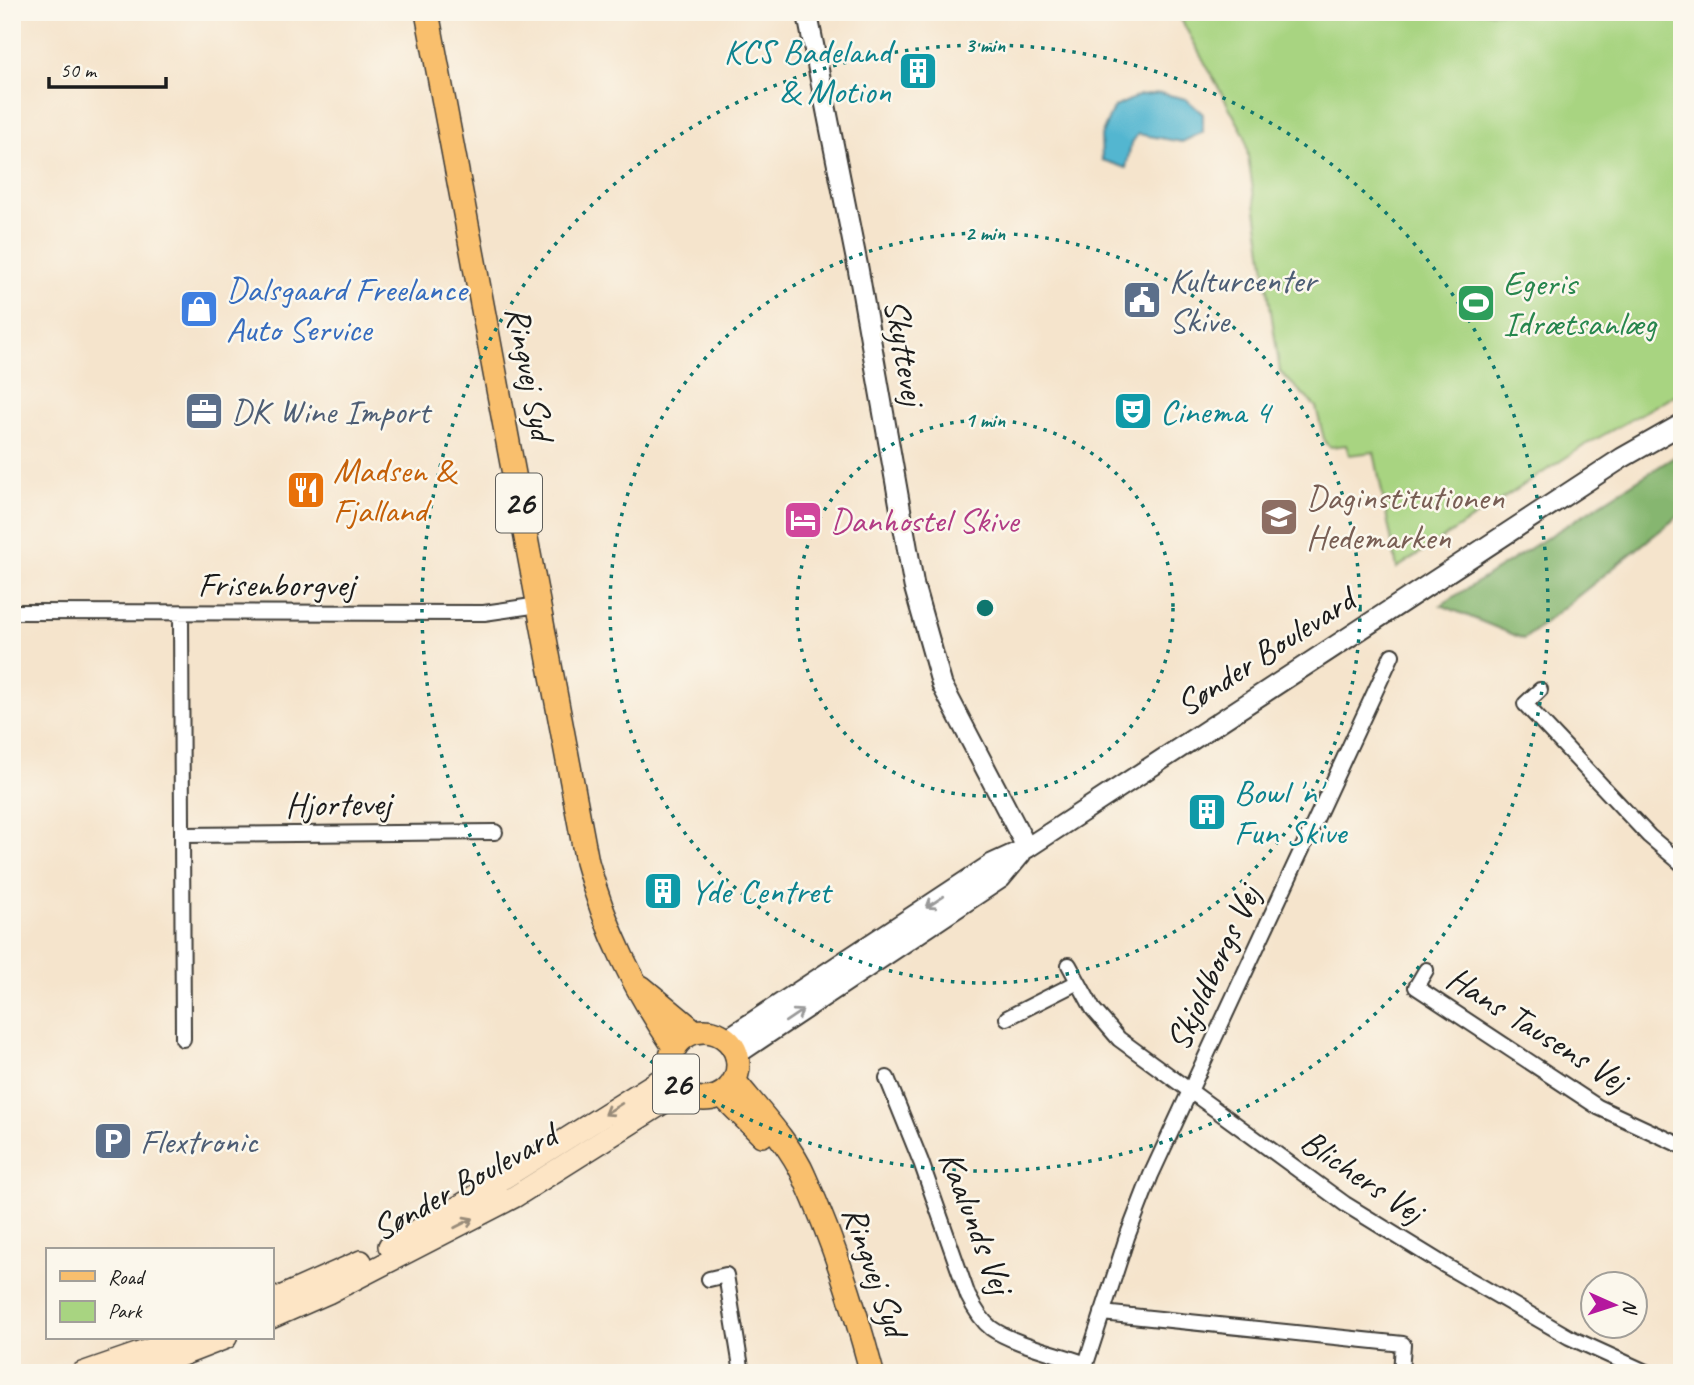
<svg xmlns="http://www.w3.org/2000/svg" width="1694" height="1385" font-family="Caveat,sans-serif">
<rect width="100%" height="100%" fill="#fbf7ec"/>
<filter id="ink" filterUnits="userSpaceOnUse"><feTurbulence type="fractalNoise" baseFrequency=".0143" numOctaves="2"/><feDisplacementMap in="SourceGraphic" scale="14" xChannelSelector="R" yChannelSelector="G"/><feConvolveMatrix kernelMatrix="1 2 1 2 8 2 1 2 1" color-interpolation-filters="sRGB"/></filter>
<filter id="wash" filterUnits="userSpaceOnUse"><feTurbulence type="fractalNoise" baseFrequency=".00686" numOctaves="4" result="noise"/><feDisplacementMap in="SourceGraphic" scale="28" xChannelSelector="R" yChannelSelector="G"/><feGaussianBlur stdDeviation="1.57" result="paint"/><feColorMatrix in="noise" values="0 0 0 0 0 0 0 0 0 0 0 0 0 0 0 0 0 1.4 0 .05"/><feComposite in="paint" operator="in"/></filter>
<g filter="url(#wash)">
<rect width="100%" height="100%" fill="#f5e4cc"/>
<path fill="#a8d481" stroke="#62784e" stroke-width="2" d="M1177,12H1682V391L1582,447L1397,568L1374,452L1349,455L1346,445L1331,447L1325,443L1316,407L1280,372L1245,136Z"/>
<path fill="#86b66f" stroke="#516946" stroke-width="2" d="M1682,452V513L1524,639L1441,605Z"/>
<path fill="#52b6d0" stroke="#376976" stroke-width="2" d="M1160,93L1186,99L1203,114V132L1182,142L1138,134L1131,144L1126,168L1102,160L1101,136L1113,108L1140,95Z"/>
</g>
<g filter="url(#ink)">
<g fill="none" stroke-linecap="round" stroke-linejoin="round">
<g stroke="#3d3a36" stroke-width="18">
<path id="minor" d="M12,612L484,613L539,605
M181,614L183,1039
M1540,690L1525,704L1649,836L1682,864
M183,835L495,832
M1069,965L1093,1009L1119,1039L1345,1204L1446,1266L1569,1337L1648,1373
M1426,970L1416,987L1598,1107L1682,1146
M1007,1018L1078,982
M887,1078L921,1162L968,1296C974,1308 981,1320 991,1328C1013,1344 1060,1354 1086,1364
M709,1279L726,1275L742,1373
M1102,1313L1403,1344L1401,1373
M1083,1373L1127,1237L1151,1175L1392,655"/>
</g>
<g stroke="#3d3a36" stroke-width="23">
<path id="tertiary" d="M807,12L858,268L914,586L942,685L1027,848
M727,1039L992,864L1027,848L1622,458L1682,424
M737,1054L1001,878L1021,854"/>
</g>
<g stroke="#3d3a36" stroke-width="24">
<path id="secondary" d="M389,1246L455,1209L671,1073
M271,1301L361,1261
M271,1318L328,1293L514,1197L682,1091
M82,1373L183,1338
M136,1373L226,1338"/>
</g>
<g stroke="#3d3a36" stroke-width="26">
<path id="primary" d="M427,12L587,862C606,932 634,988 675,1048
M641,987L695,1032
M670 1065a34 34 0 1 1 68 0a34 34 0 1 1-68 0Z
M735,1082C756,1108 791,1145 804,1176C833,1240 854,1305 872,1373
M722,1095L762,1135"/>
</g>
<use href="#minor" stroke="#fff" stroke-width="14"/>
<use href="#tertiary" stroke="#fff" stroke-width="19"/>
<use href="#secondary" stroke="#fde5c5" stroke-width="21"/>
<use href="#primary" stroke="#f9bf6d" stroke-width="23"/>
</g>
<defs><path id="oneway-shaft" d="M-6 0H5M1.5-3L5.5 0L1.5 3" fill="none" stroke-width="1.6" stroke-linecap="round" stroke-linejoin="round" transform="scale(1.75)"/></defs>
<g stroke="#999">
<use href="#oneway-shaft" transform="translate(935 902) rotate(147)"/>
<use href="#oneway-shaft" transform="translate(794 1016) rotate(-34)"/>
</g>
<g stroke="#988b79">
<use href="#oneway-shaft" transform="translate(613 1109) rotate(148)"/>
<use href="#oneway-shaft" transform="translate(464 1223) rotate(-27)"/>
</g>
</g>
<g fill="none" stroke="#0f766e" stroke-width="3.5" stroke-dasharray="3.5 7">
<circle cx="985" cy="608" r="188"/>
<circle cx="985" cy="608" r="375"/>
<circle cx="985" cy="608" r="563"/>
</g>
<defs>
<g id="building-square" transform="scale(2.0125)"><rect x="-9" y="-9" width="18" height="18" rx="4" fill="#0f9aa8" stroke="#fbf7ec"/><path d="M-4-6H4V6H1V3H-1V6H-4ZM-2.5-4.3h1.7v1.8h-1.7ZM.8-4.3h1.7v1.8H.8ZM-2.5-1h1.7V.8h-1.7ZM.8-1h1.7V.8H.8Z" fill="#fff"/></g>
<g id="civic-square" transform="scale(2.0125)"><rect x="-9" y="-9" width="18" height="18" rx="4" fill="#5c6f8a" stroke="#fbf7ec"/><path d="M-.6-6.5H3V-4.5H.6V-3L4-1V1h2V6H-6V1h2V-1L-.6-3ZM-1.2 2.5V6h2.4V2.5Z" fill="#fff"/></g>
<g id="stadium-square" transform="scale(2.0125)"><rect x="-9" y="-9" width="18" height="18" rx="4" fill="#2e9e5b" stroke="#fbf7ec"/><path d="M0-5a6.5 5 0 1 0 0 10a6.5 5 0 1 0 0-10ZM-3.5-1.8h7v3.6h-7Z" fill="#fff"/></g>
<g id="shop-square" transform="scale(2.0125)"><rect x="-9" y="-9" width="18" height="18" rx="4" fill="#3f7fe0" stroke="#fbf7ec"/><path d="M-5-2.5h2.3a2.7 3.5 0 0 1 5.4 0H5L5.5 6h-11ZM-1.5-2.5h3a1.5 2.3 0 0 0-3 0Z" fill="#fff"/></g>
<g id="office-square" transform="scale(2.0125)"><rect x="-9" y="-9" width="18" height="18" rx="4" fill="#5c6f8a" stroke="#fbf7ec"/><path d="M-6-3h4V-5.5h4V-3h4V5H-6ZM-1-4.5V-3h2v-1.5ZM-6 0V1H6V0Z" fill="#fff"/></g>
<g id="theatre-square" transform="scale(2.0125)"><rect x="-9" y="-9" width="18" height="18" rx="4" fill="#0f9aa8" stroke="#fbf7ec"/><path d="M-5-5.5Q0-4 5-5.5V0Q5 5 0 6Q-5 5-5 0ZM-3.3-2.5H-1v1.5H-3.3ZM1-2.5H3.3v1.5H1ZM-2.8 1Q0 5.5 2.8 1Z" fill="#fff"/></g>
<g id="restaurant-square" transform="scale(2.0125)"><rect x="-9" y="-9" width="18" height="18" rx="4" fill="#e8710a" stroke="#fbf7ec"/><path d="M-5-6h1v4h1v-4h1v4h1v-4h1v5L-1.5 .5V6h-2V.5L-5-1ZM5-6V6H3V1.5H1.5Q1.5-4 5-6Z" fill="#fff"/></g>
<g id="school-square" transform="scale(2.0125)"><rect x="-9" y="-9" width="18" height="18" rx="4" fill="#8d6e63" stroke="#fbf7ec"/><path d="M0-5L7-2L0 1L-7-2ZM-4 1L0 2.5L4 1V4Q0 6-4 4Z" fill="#fff"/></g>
<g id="hotel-square" transform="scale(2.0125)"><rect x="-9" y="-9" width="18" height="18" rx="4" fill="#d1479c" stroke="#fbf7ec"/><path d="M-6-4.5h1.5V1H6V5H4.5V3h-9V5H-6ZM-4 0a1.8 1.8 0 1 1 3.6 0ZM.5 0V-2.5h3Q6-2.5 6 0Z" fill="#fff"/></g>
<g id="parking-square" transform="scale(2.0125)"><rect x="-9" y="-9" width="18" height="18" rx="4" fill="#5c6f8a" stroke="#fbf7ec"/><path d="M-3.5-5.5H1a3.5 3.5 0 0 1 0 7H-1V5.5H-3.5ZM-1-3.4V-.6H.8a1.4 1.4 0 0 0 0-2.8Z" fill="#fff"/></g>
</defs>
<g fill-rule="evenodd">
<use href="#building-square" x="918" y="71"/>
<use href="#civic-square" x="1142" y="300"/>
<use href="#stadium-square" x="1476" y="303"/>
<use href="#shop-square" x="199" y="309"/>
<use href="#office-square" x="204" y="411"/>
<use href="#theatre-square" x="1133" y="411"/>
<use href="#restaurant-square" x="306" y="490"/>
<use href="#school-square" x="1279" y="517"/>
<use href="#hotel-square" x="803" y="520"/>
<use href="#building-square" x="1207" y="812"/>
<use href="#building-square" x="663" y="891"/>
<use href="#parking-square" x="113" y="1141"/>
</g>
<g text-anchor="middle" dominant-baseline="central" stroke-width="5" stroke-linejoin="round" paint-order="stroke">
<g fill="#fbf7ec" stroke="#5f5e5a" stroke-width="2">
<rect x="496" y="473.5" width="46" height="59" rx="5"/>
<rect x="653" y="1054.5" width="46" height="59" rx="5"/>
</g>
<g font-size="33" font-weight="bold" fill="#1c1c1c">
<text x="519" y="503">26</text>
<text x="676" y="1084">26</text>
</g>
<g font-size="35" fill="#0d838f" stroke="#fbf7ec" text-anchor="start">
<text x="891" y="51" text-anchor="end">KCS Badeland<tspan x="891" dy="40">&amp; Motion</tspan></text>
<text x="1160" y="411">Cinema 4</text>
<text x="1234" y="792">Bowl 'n'<tspan x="1234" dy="40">Fun Skive</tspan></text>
<text x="690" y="891">Yde Centret</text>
</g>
<g font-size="35" fill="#4e5e75" stroke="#fbf7ec" text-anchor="start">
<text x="1169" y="280">Kulturcenter<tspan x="1169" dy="40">Skive</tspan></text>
<text x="231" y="411">DK Wine Import</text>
<text x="140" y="1141">Flextronic</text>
</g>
<g font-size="35" fill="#27864d" stroke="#fbf7ec" text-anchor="start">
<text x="1503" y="283">Egeris<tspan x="1503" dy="40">Idrætsanlæg</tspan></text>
</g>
<g font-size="35" fill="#366cbe" stroke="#fbf7ec" text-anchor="start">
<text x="226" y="289">Dalsgaard Freelance<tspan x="226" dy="40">Auto Service</tspan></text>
</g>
<g font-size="35" fill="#1c1c1c" stroke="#fbf7ec">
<text transform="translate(905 352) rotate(80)">Skyttevej</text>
<text transform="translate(530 373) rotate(79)">Ringvej Syd</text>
<text x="276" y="584">Frisenborgvej</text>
<text transform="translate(1265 652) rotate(-33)">Sønder Boulevard</text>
<text transform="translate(338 804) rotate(-1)">Hjortevej</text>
<text transform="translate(1213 968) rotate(-65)">Skjoldborgs Vej</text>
<text transform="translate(1537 1029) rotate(32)">Hans Tausens Vej</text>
<text transform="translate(1362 1176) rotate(34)">Blichers Vej</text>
<text transform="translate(464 1182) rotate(-29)">Sønder Boulevard</text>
<text transform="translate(976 1222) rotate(69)">Kaalunds Vej</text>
<text transform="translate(875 1271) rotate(71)">Ringvej Syd</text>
</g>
<g font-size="35" fill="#c56008" stroke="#fbf7ec" text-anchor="start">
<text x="333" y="470">Madsen &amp;<tspan x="333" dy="40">Fjalland</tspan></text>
</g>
<g font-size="35" fill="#785e54" stroke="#fbf7ec" text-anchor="start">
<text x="1306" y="497">Daginstitutionen<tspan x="1306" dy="40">Hedemarken</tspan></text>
</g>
<g font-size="35" fill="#b23c85" stroke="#fbf7ec" text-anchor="start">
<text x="830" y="520">Danhostel Skive</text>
</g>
</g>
<circle cx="985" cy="608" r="10" fill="#0f766e" stroke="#fbf7ec" stroke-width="3.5"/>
<g font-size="21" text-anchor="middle" font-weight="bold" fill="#0f766e" stroke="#fbf7ec" stroke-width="5" stroke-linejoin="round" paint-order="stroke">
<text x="985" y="52">3 min</text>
<text x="985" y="240">2 min</text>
<text x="985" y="427">1 min</text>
</g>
<rect width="1694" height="1385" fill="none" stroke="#fbf7ec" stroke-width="42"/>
<rect x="46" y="1248" width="228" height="91" fill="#fbf7ec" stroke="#a29f99" stroke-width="2"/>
<rect x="60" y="1271" width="35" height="10" fill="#f9bf6d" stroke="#a29f99" stroke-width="2"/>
<text x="108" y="1284" font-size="21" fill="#1c1c1c">Road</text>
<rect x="60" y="1301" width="35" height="21" fill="#a8d481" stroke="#a29f99" stroke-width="2"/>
<text x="108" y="1318" font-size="21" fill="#1c1c1c">Park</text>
<g transform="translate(1614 1305) rotate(93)"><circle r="33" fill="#fbf7ec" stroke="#a29f99" stroke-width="2"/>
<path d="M0-5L12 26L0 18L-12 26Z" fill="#b5179e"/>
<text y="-10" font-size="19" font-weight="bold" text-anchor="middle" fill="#1c1c1c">N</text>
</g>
<path d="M49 77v10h117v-10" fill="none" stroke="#1c1c1c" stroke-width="3.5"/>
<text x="60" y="77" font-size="21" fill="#1c1c1c" stroke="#fbf7ec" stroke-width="5" paint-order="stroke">50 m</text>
</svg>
